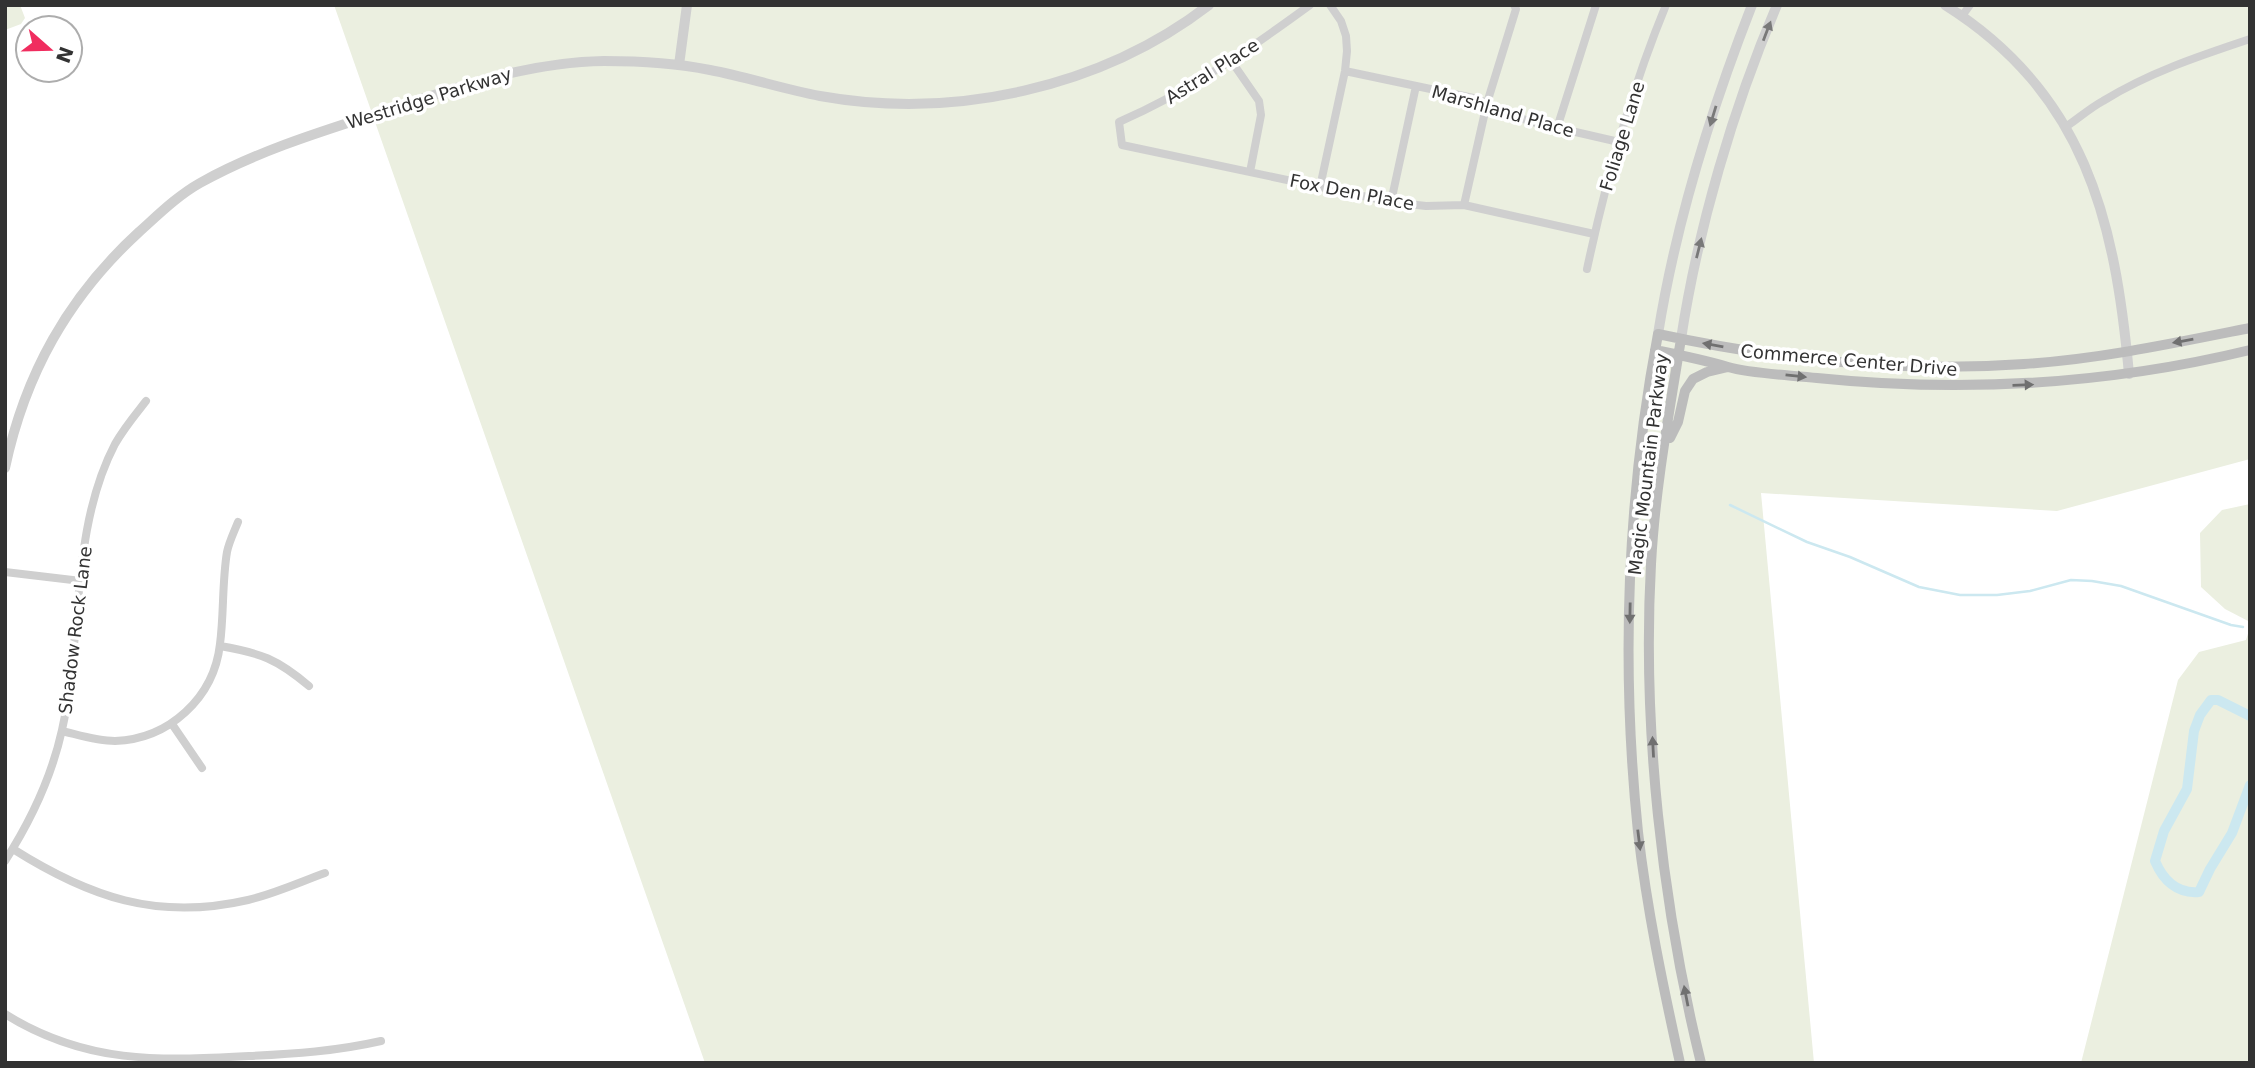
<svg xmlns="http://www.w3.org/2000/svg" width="2255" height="1068" font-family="'DejaVu Sans',sans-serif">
<rect width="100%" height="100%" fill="#fff"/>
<path fill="#ebefe0" d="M5,5H20L25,18L21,24L5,30Z
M334,5H2250V459L2057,511L1761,493L1814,1063H705Z
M2250,504V622L2225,609L2201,587L2200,533L2222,510Z
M2250,627V1063H2081L2178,680L2199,652L2246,640Z"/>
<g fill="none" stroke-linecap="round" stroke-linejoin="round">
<path stroke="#cce8f0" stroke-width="2.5" d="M1730,505L1807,542L1850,557L1919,587L1960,595H1997L2030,591L2071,580L2092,581L2121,586L2231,625L2243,627"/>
<path stroke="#cce8f0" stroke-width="10" d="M2250,716L2218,700H2211L2200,715L2194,731L2187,789L2164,831L2155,861C2163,880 2177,894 2199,892L2210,869L2232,833L2250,785"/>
<path stroke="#cfcfcf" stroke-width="8" d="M1310,5C1247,51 1190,91 1119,122L1122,145L1391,202L1426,206L1464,205L1594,234
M1962,16L1970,5
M1232,62L1259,101L1261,115L1250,172
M1345,71L1478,99L1514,116L1532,122L1619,142
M2067,126C2079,118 2090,108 2103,101C2148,73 2199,56 2250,39
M1557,128L1596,5
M1320,187L1345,71L1347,51L1346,36L1341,21L1330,5
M1391,202L1416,86
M1464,205L1487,103L1516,9L1514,5
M1587,269C1606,180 1631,90 1666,5
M5,572L81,581
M220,646C261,653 277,659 309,686
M172,724L202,768
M62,731C79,735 97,741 115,741C169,739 214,698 220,644C224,614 222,582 227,552C229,542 234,532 238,522
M13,849C89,897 157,921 248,900C274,894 300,882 325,873
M5,861C30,822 52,775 62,730C83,637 70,530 115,444C124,428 135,415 146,401
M5,1014C85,1064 159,1061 249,1056C294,1054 337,1051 381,1041"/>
<path stroke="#cfcfcf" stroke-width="10" d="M1945,5C2085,93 2115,220 2129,374
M679,65L687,5
M1658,334C1676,222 1711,110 1752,5
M1681,339C1698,228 1733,108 1777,5
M5,468C25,374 68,297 139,232C158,215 177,196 200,183C259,150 326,130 391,109C460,86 530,62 604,61C639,61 675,63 710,70C747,77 783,89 820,96C954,120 1101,88 1209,5"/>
<path stroke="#bcbcbc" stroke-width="10" d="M1681,339C1669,413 1655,489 1651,564C1642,727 1662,905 1701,1063
M1655,350C1680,355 1704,360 1728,367C1752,374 1791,375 1817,378C1964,393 2106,385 2250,350
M1670,438L1678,422L1685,391L1693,379L1707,372L1728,367
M1680,1063C1663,986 1647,910 1638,832C1621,667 1627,498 1658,334C1778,360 1901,373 2024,364C2100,359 2175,343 2250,328"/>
</g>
<defs><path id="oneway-solid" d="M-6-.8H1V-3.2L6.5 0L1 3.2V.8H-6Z" transform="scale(1.75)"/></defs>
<g fill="#797979">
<use href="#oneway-solid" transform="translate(1767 31) rotate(-69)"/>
<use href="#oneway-solid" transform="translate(1713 116) rotate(107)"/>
<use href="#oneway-solid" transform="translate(1699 248) rotate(-76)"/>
</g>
<g fill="#707070">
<use href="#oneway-solid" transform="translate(2183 341) rotate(170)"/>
<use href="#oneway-solid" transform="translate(1713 345) rotate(-170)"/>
<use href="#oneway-solid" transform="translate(1796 376) rotate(6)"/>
<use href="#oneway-solid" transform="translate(2023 385) rotate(-2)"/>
<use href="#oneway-solid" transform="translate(1630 613) rotate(91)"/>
<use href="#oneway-solid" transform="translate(1653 747) rotate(-93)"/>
<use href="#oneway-solid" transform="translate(1639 840) rotate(83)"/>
<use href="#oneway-solid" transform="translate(1686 996) rotate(-101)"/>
</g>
<g text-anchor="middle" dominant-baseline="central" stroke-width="7" stroke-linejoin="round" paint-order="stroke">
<g font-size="18" fill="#323232" stroke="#fff">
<text transform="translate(1212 71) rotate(-32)">Astral Place</text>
<text transform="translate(429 98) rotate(-17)">Westridge Parkway</text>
<text transform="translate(1503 111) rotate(16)">Marshland Place</text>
<text transform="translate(1622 136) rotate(-73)">Foliage Lane</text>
<text transform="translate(1352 192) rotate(11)">Fox Den Place</text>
<text transform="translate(1849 360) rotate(5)">Commerce Center Drive</text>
<text transform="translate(1648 464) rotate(-83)">Magic Mountain Parkway</text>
<text transform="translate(75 630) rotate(-83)">Shadow Rock Lane</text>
</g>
</g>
<rect width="2255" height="1068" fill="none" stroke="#323232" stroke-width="14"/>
<g transform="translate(49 49) rotate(110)"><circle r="33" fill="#ffffff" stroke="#adadad" stroke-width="2"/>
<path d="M0-5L12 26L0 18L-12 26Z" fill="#f02d5f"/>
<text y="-10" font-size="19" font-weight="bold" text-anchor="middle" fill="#323232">N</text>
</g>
</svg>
